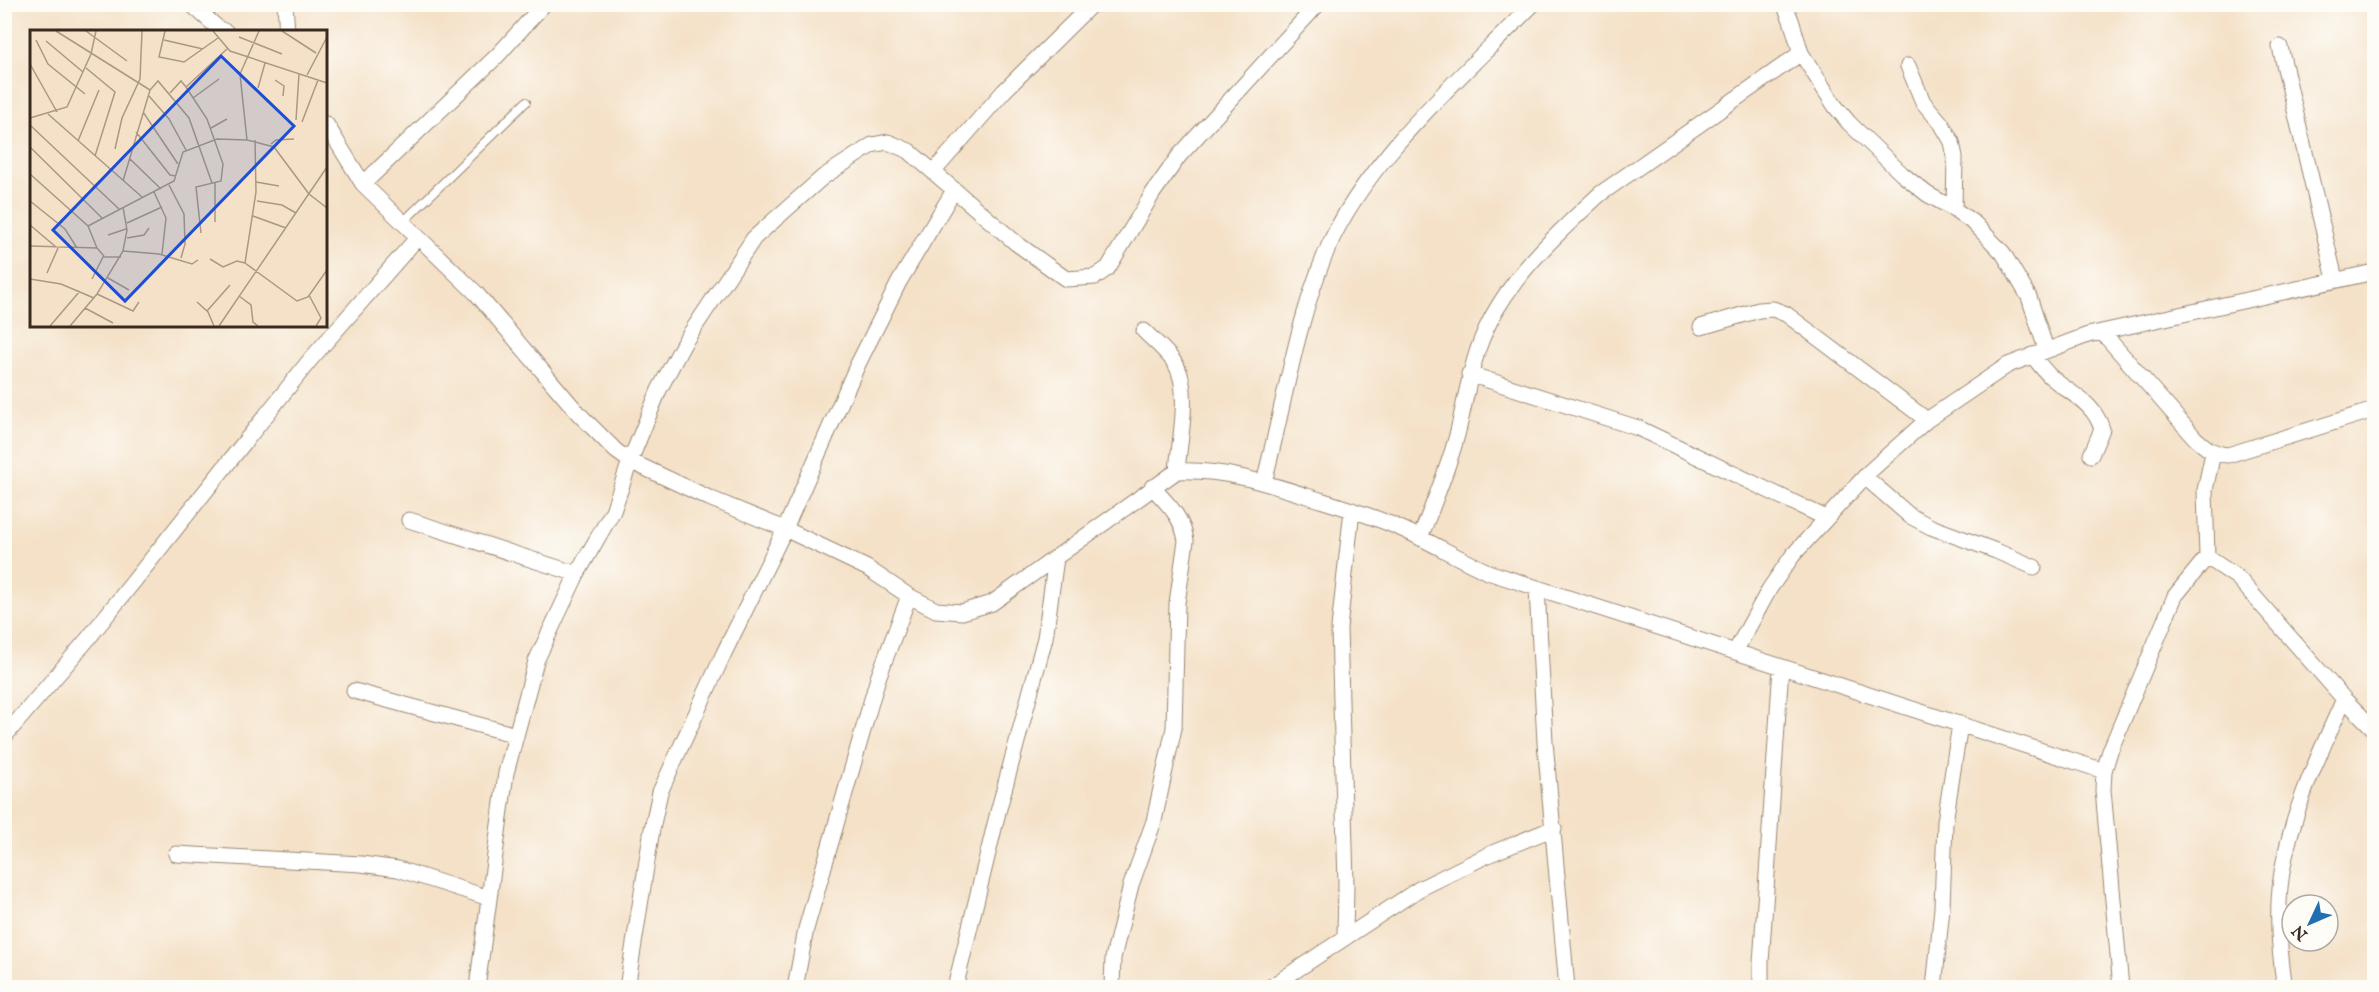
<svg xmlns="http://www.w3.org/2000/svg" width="2379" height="992" font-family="'IM FELL English',serif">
<rect width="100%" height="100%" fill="#fdfcf7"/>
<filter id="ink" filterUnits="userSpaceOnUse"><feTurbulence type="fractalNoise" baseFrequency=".0167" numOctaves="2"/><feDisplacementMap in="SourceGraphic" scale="12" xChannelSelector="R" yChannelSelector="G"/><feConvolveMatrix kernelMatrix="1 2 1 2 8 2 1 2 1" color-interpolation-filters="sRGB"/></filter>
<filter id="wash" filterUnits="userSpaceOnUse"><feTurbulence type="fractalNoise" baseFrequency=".008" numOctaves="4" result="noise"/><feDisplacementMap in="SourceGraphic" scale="24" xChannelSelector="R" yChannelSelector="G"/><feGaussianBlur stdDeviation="1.35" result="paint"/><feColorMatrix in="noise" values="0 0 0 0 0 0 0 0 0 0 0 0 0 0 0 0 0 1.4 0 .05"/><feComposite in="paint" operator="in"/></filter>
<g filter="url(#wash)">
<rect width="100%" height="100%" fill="#f4e1c7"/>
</g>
<g filter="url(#ink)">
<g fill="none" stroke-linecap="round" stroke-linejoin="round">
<g stroke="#988672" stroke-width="10">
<path id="service" d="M403,222L526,102"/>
</g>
<g stroke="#988672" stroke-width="17">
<path id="minor" d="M191,4L219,29L226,32
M285,4L287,32
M1784,4L1791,20L1801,53L1835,106L1849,123L1902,174L1927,194L1954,209L1975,224L2003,253L2029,297L2046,349
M2280,47L2335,279
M1908,66L1923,102L1941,123L1952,142L1955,157L1954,209
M934,171L1004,91L1092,4
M363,184L498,55L544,4
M418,237L476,293L578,413L616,451L630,461L709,498L785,529L867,568L909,596L936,610L962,612L992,603L1177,471C1223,469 1263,482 1307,496C1339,506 1371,515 1402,529C1431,542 1459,559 1488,572L2104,771
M1701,327L1759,310L1773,309L1786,314L1927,420
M1144,331C1155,342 1168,352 1176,365C1191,391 1179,442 1177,471
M2102,332L2195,438C2206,448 2213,454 2228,455L2374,410
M2032,355C2038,362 2044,371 2051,377C2071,395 2093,401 2102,429L2091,455
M1469,374L1638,428L1826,518
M2213,453L2205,490L2207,557L2238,578L2344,699L2374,729
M1865,477L1910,516L1931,527L1996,551L2034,567
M1264,482C1284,405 1296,323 1327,250C1366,158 1464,75 1533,4
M409,520L577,574
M1420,538C1433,504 1448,470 1457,435C1467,396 1471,357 1490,321C1515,272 1560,231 1600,194L1801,53
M1537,588L1545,742L1567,988
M1735,652L1770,588L1793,555L1869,472L1927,420L2008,365L2088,335L2374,272
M354,691L516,735
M4,737L87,640L310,360L418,237L363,184L326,124
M176,854L361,864L398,869L489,898
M1345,937L1346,884L1339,628L1352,510
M477,988L506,773L536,661L577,574L613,511L630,461L659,390L684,343L754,238L823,177L872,145L888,142L909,151L1016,243L1066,279L1095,277L1108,268L1153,193L1179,156L1318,4
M627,988L652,829L660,792L724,653L785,529L857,366L899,282L954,190
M795,988L806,929L878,678L909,596
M955,988L998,812L1045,638L1056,558
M1112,988L1113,958L1131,885L1154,821L1174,728L1177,603L1186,541C1183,518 1168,504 1152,487
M1269,988L1419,889L1490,854L1554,828
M1761,988V963L1781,667
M1934,988L1942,908L1945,822L1960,724
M2121,988L2103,790L2104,771L2110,751L2175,596L2207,557
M2285,988C2279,951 2276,909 2282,872C2292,811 2319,755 2344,699"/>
</g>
<use href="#service" stroke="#fff" stroke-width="8"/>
<use href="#minor" stroke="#fff" stroke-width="15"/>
</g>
</g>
<g transform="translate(30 30)">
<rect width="297" height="297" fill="#f4e1c7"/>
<path fill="none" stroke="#aa9883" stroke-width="1.5" d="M26,1L120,60M56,1L97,31M135,1L129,27L154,32L188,8M183,1L200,21L297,53M229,1L210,44L217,110L244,117L279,164L297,178M252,1L286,23M209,7L252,24M6,10L18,34L55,64M134,10L173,19M16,11L53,42M0,34L27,82M56,38L85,62L65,126M277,45L297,7M245,50L254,56L253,66M228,58L235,33M140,63L151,51L156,57M119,66L139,89L156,120M163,68L189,49M113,82L148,134M18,84L112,167M0,88L37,77L61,24L66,1M266,90L269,44M272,92L288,50M0,95L89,179M181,98L197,89M106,102L140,145L146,146M225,110L226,162L215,233L267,271L278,267L297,240M48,111L69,60M241,114L246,110L264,109M0,117L72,188M85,119L92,88L110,49L112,1M100,129L131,159M0,144L58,196L67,218M93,151L120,60L128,51L159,88L182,153M226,152L249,156M139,155L154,184L155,214L151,228M124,162L136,188L132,224M0,171L35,199L47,218M227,171L252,175L266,183M223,186L256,198M185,192V152M97,193L132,177M0,195L26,217M58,196L144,151L153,122L187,109L217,110M171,203L166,157L191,151L193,134L177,89L156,57L197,19M78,205L96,199M97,208L114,205L119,198M0,216L67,218L74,226M93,221L129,224L162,234L168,230M180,229L193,237L207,231L215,233M17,243L28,218M78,248L99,260M0,249L31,254L64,268M62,249L73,227H91M67,264L103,281L109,272M279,265L291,288L286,296M209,266L221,275L223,292L228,296M167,272L178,282L184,296M55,278L83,293M177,281L200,255M20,296L50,261M40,296L67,264L93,221L97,200L93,177M189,296L297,137"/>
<path fill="#1d4ed8" fill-opacity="0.15" stroke="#1d4ed8" stroke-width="3" d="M191,26L264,96L95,271L23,200Z"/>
<rect width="297" height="297" fill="none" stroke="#3b2a1e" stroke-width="3"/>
</g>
<rect width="2379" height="992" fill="none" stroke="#fdfcf7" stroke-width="24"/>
<g transform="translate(2310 923) rotate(226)"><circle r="28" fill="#fdfcf7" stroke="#afa8a0" stroke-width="1.5"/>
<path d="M0-4.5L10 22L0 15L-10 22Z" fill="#1f6fb2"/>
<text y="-9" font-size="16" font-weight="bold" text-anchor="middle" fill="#3b2a1e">N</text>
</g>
</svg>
